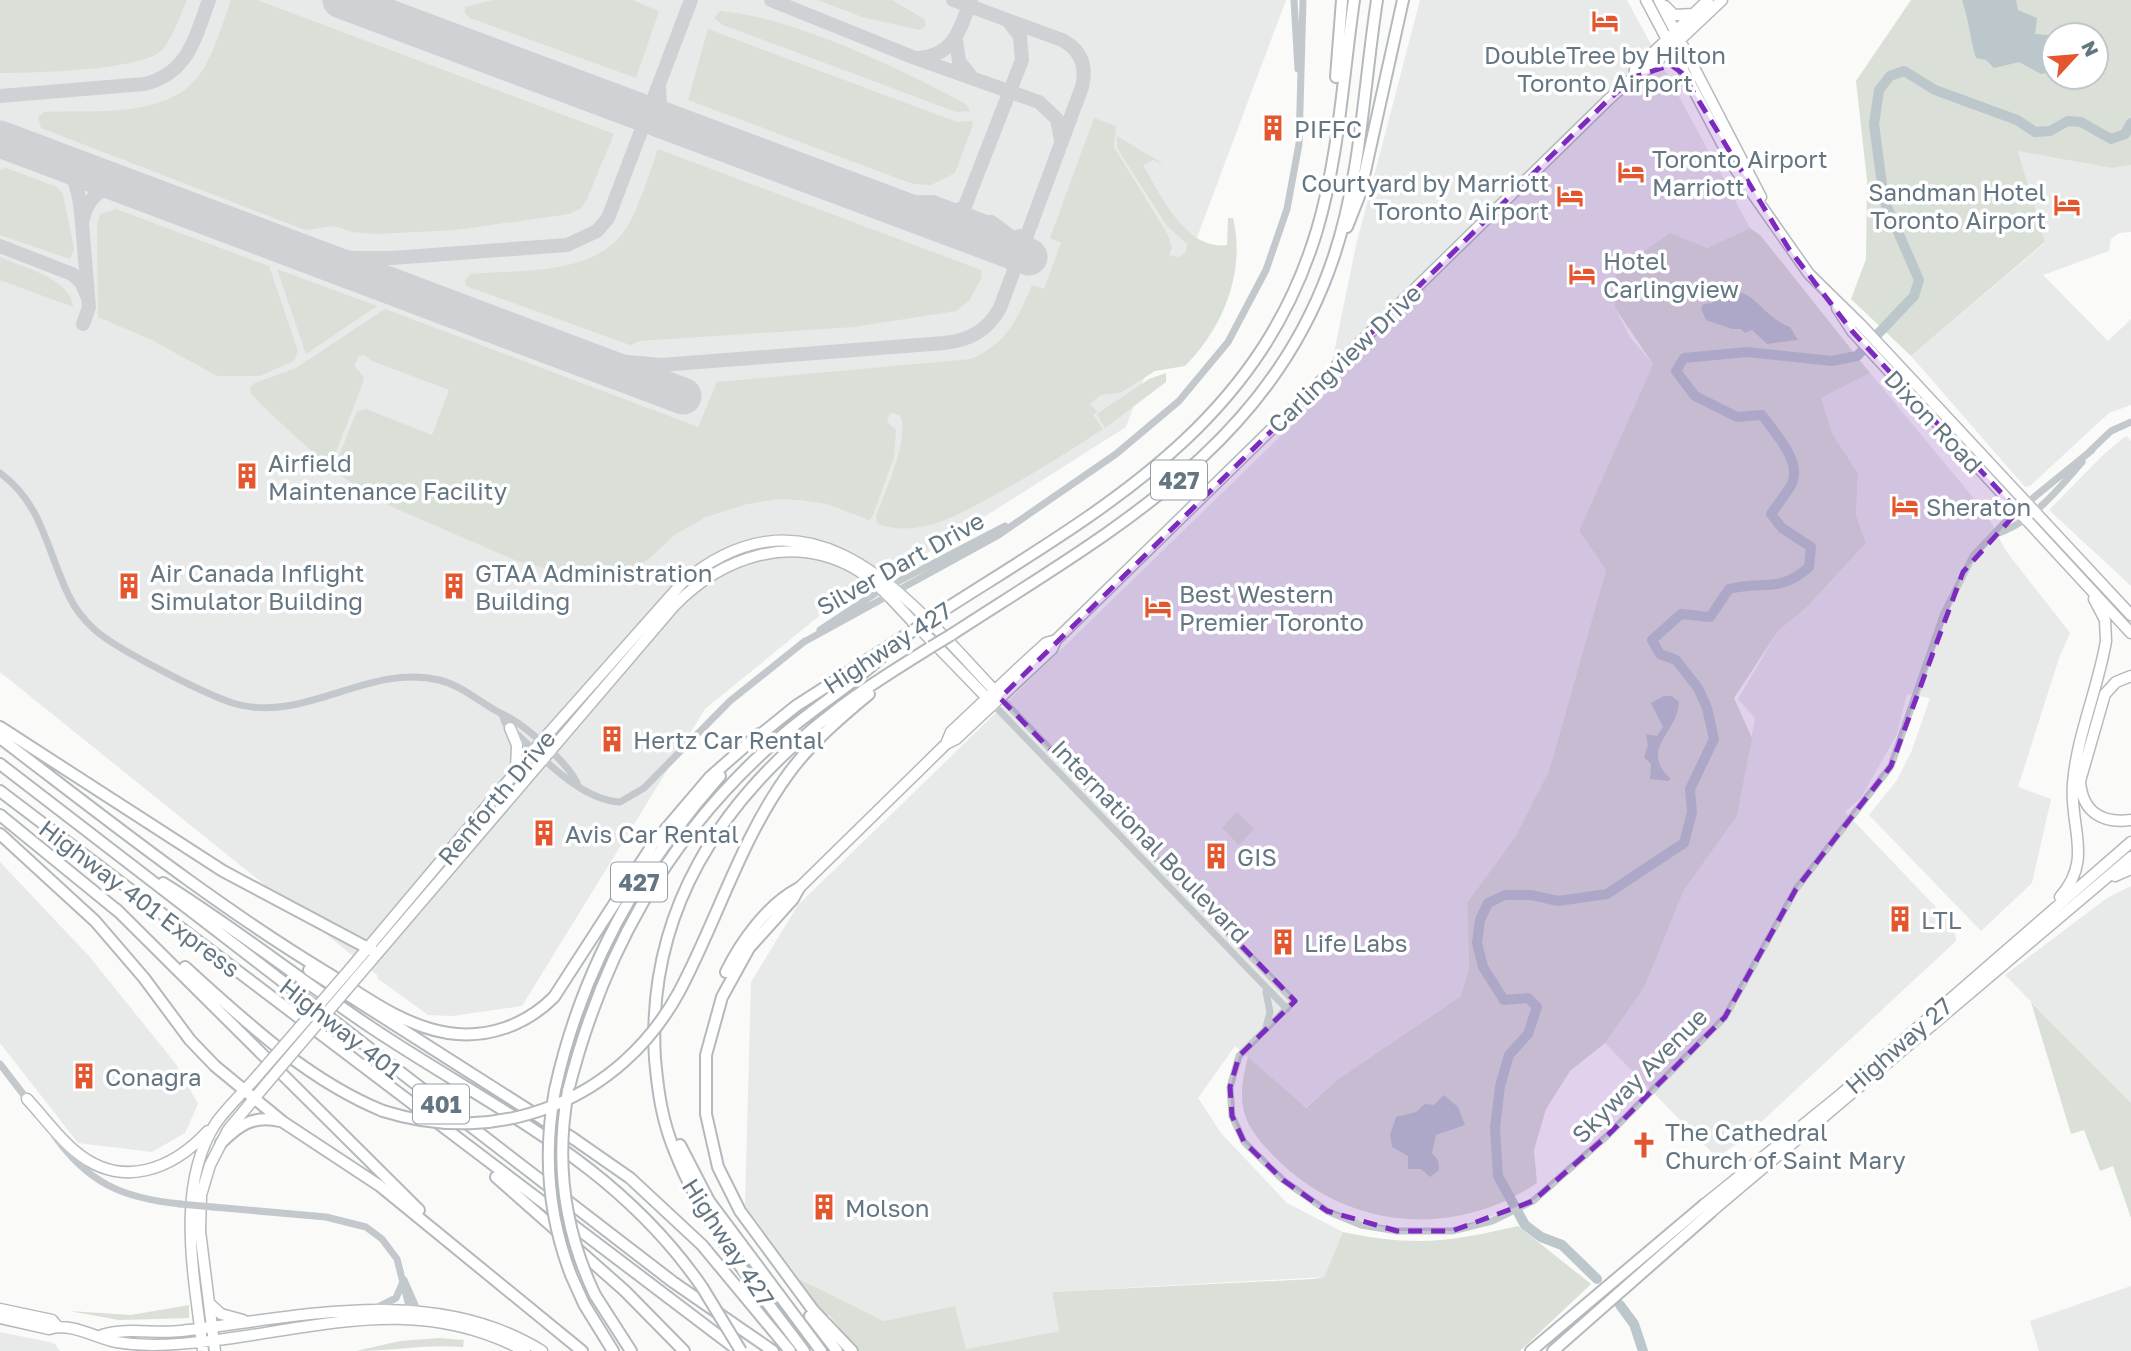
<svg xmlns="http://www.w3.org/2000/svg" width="2131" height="1351" font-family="'Golos Text',sans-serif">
<rect width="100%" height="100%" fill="#fafaf8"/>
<path fill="#e8e9e9" d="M0,0H1286L1126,427L913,562L818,617L705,709L522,1006L452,1016L428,1015L377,978L378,976L0,672Z
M1420,0H1627L1750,228L1707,248L1616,271L1615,308L1630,337L1653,364L1579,531L1606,570L1549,771L1515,837L1467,903L1469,967L1461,996L1337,1080L1305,1108L1235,1046L1198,1098L1221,1133L1287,1203L1343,1232L1324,1277L1052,1292L1059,1331L966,1349L955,1307L884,1321L799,1279L745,1205L751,982L798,905L1326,392L1356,245Z
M2018,150L2112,168L2131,165V232L2119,233L2111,239L2109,251L2043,275L2108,341L2131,319V405L2109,413L2030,486L2025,487L1911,356L2045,243Z
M1870,373L1986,513L2006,551L2070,633L2059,658L2018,787L2051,799L2032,883L1981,931L1869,815L1897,780L1912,750L1930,698L1907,694L1897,734L1861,798L1845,812L1954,926L1956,941L1743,1139L1717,1158L1605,1043L1644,988L1684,890L1737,816L1755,718L1738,699L1778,631L1807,607L1866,543L1856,515L1858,473L1833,435L1821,398Z
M2126,436L2131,441V586L2049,510L2104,454Z
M0,862L89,956L176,1064L198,1104L185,1133L152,1152L78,1143L0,1043Z
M2131,886V1103L2005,975L2107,898Z
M2131,1286V1351H2039L2030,1321Z
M0,1332L54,1343L60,1351H0Z"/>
<path fill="#dadfd7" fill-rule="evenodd" d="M0,0H187C180,15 174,36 163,49C144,71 31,73 0,73Z
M231,0H257L614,134L587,199L581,208L569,214L456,230L376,234L352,232L335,226L305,230L41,128L38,117L44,112C91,110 169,119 200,74C215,52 222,24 231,0Z
M493,0H632L659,11L636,78L470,18L465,13V7Z
M818,0H892L924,19L926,26L920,30L862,17Z
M1911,0H2131V165L2112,168L2018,151L2045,242L1911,356L1851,299L1866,259L1867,180L1856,81ZM2054,35H2096V77H2054Z
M720,11C792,17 904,70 967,105L970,111L956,112L723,25L714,18Z
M708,29L957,122L972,121L973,125L955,173L931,185L913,184L688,100Z
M1094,118L1116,126L1114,147L1168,235L1172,247L1169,255L1179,257L1186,252L1187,244L1167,226L1117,148V136L1165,165L1153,160L1143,165C1160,194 1186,251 1227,245L1228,218H1233C1246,272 1223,328 1185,366L1155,371L1120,393L1101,395L1090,404L1097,412L1093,415L1103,429C1067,453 1031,475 993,496C956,516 920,538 877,524L876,516C885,491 910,440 900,415L890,413L887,422L896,430L894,457L873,515L869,520L827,504L800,500L778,499L747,504L706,517L674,535L649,559L624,574L582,578L517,561L397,509L365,493L339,474L336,463L357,411L366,409L432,435L449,390L372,361L364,355L359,356L354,365L364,378L361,388L336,452L327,462C320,460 260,404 251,394L250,387L255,383L296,368L385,309L698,427L717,382L971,359C1006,344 1018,319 1032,285L1044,289L1061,243L1050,238Z
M658,149L981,270L982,277L969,301L956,311L854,327L639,341L630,345L466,286L465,280L471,274C525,269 603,277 631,220C642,197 650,172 658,149Z
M6,168L57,187L63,194L74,249L70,259L0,235V170Z
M116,209L269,266L298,351L294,361L260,376H217L152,340L98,317L97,226L100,214Z
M1750,228L1761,236L1870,373L1821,398L1833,435L1858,473L1856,515L1866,543L1807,607L1778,631L1734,698L1752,738L1737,816L1684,890L1644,988L1605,1043L1570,1071L1546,1109L1534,1150L1537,1183C1456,1238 1353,1230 1282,1164C1244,1127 1234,1109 1248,1057L1306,1108L1337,1080L1461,996L1469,967L1467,903L1515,837L1549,771L1606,570L1579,531L1653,364L1615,308L1616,271L1670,233L1707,248Z
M0,257C22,267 72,279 73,307L0,280Z
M277,269L377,306L306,354Z
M1166,373V382L1105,428L1097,414L1149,379Z
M1237,812L1254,829L1239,845L1222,828Z
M2031,1002L2131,1103V1218L2113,1166L2100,1171L2084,1130L2071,1134Z
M1518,1226L1591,1284L1520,1351H858L829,1315L825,1316L799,1279L884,1321L955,1306L966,1349L1059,1331L1052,1292L1313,1279L1324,1277L1343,1232C1413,1247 1449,1242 1518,1226Z
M189,1305V1318L119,1320L69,1311L131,1315Z
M439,1338L464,1340L463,1347C427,1344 392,1351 356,1351L400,1341Z"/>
<path fill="#bbc7cb" d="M1962,0H2016L2018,10L2037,18L2035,34L2048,35L2052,48L2048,53L2050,63L2046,73L2041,74L2019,62L1994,68L1986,60L1976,58C1970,39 1969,20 1962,0Z
M1724,290C1734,293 1741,290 1750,297C1763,307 1773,321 1790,327L1798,340L1767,344L1752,330L1745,333L1741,329H1732L1706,320L1701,309L1703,304L1712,303L1716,295Z
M1664,696H1672L1679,702C1678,733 1638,749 1671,779L1668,781L1650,779L1651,764L1644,757L1648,745L1646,734L1657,736L1663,727L1651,703Z
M1444,1095L1458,1107L1465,1125L1436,1135L1432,1153L1438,1160L1439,1170L1430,1177L1421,1169H1408V1156L1392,1147L1390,1135L1396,1117L1416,1112L1425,1104L1434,1105Z"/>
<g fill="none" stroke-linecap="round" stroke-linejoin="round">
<path stroke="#bbc7cb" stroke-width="10" d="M1597,1279L1562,1245L1541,1237L1525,1225L1498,1176L1495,1128L1500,1086L1509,1055L1528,1034L1537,1007L1528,998L1504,1000L1483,967L1477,943L1480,920L1488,903L1505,895H1531L1558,901L1607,894L1684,843L1692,812L1690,789L1714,739L1707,708L1698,688L1676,660L1660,654L1652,640L1681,614L1710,617L1729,589C1763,580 1779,594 1809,567L1811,547L1782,528L1771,514C1777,505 1784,497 1790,487C1805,463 1775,434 1762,415L1737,417L1695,396L1676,371L1684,358L1747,352L1832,361L1857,356L1914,296L1919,280L1884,200L1874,124L1879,90L1890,76L1904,71L1935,90L2017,120L2035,132L2050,131L2068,121L2081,122L2111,139L2125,134L2131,123
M1620,1305L1634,1324L1643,1351"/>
<path stroke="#ced2d4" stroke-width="14" d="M771,0L915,58L1039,102L1057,119L1061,140
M956,40L959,61L970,75
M918,58C954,56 960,29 971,0
M659,88L660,104L676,125
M0,96L144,84C188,74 195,38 209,0
M9,144C64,164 77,160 82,223C93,166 142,194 178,207
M883,203L933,202L997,226
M920,217L944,218L965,206L1022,60L1020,36L1008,21
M991,222L1010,236L1016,260
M82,223L89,307L83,324
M994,244L1009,242L1020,236
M0,246L72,274L81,282L88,298
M294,250L353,258H392L567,245L597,231L608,218L691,0
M522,336L605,360L661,365L944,343C970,340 987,331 1000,308L1082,87C1087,66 1081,50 1062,40L953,0"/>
<path stroke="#ced2d4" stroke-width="37" d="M341,0L1029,257
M0,139L683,396"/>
<g stroke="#b5babe" stroke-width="13">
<path id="major" d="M1646,0L1736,170L1809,274L1861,325L2131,615
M1659,0L1761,197
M1665,6L1674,15L1694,14
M1634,77L1635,70L1708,0
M1837,308L1852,331L2131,633
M2131,676L2116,682L2105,694L2080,781C2082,811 2101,824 2131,820
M510,728L517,745L516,770
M946,744L951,732L1023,664L1046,643L1056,640
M2115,876L2131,869
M799,888L946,744L956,739L1052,649L1056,640L1608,100L1634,77L1651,67L1722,0
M2060,897C2094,859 2069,827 2073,783C2077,735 2098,689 2106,641L2105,620L2094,599
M350,969L540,743L682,583C814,473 910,601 996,692
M359,975L674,606C722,557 790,533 854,568C877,581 895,603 913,622C938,647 963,673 988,699
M27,1099C43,1116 57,1136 75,1151C121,1190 172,1170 208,1131
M1705,1204L1840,1095L2131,842
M1711,1212L2131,857
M210,1304L221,1314L243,1320
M0,1309L52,1320L57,1326
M0,1318L49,1329C71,1322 96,1338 116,1342C128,1344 141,1345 153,1345C285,1343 398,1283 525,1351
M102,1335C127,1327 155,1334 181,1331C300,1317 433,1283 542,1351
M203,1351C195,1280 174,1187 216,1123C228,1106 245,1091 259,1074
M215,1351L200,1231L201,1195L210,1165L228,1130L268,1082"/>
</g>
<g stroke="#b4b9bd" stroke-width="14">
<path id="highway" d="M1336,77L1342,0
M1347,227L1360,194L1403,0
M933,617C1096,512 1257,430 1317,230C1339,156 1343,76 1354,0
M951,635C1109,532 1270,448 1334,256C1361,175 1364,84 1377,0
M0,727L223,871L377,953
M0,738C108,820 213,904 329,974C365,997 404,1026 448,1033C488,1039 526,1025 554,997L653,844L710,777L759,734
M755,739L796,706L914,630
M0,764L673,1282L773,1351
M0,791L739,1351
M0,815L119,912
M0,834L95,921L144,978L190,1040L215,1066L283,1122L380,1186L582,1351
M163,883C235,928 302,981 372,1028C495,1110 615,1161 702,1287
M799,888L793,899L749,948L722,997L706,1055V1114L718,1167L740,1211L813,1310L852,1351
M116,909L419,1210
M185,967C245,1021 307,1080 383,1111
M309,970L574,1139L630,1178L702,1245L790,1351
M726,972C741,941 768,904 799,888
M679,992C717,921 741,838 789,773C811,743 840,718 869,694
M555,1090C581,970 639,867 720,776
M568,1091C602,956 665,841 769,747C805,713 849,688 885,654
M221,1143C239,1125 253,1115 280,1121
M680,1145L709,1201L821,1351
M496,1177L625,1291L684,1351
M571,1275L584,1304L613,1351
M595,1295L631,1351
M810,1316L837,1351
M804,1351C757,1288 704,1226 675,1152C662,1121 658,1092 655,1059C646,913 720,799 834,712C864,688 898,668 931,647
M1531,1351L1705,1204
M1553,1351L1711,1212"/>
</g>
<path stroke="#c3c8cc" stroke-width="7" d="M1294,0L1298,69
M2089,452L2111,431L2131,422
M0,473C43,504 47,552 69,596C75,609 84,620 95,630C116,649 208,696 236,704C306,723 369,663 439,680C464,686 481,704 504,715C524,724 568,763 577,783
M1996,534C2031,523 2059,489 2082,462
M820,630L876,593L1005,526
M802,643L997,536L1116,454L1179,401L1228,342L1266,270L1287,209L1299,144L1303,0
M998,695L1294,1001L1239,1056L1230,1087L1232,1116L1244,1142L1283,1180L1327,1211L1361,1225L1397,1231H1452L1492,1221L1533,1201L1608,1135L1725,1017L1796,889L1891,766L1944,613L1973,556L2011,516L2092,450
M991,702L1287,1009
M502,714L505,723C535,750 578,800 620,802L644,788L730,701L805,641
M1266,1027L1270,1012L1266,992
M0,1064L30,1103
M54,1135C88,1183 122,1198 180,1204
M213,1207L326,1217L366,1227L382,1239L397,1259L411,1314
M404,1280L419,1314
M374,1309L396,1298L402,1284"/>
<use href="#major" stroke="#fff" stroke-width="10"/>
<use href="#highway" stroke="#fff" stroke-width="10"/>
<g stroke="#b5babe" stroke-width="13" stroke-linecap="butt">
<path id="major-bridge" d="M259,1074L350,969
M268,1082L359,975"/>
</g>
<g stroke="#b4b9bd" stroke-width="14" stroke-linecap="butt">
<path id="highway-bridge" d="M914,630L933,617
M931,647L951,635
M555,1090C543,1154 548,1215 571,1275
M568,1091C555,1162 564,1230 595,1295
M383,1111C500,1148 620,1100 679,992
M702,1287L741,1351"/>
</g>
<path stroke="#c3c8cc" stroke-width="7" d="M180,1204L213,1207"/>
<use href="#major-bridge" stroke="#fff" stroke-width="10"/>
<use href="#highway-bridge" stroke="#fff" stroke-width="10"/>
</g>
<path fill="#7b2cbf" fill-opacity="0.2" stroke="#7b2cbf" stroke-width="5" stroke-dasharray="14 9" stroke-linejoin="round" d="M1671,65L1682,73L1789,249L1852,331L2018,511L1963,572L1891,766L1796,889L1725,1017L1608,1135L1533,1201L1452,1231H1397L1327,1211L1283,1180L1244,1142L1232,1116L1230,1087L1239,1056L1295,1001L1000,698L1608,100L1634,77Z"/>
<defs>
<g id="hotel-bare" transform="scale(2.1)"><path d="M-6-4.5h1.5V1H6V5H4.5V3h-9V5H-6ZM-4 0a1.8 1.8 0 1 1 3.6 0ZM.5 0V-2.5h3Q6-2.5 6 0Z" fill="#e4572e" stroke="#fff" stroke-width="2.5" paint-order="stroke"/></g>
<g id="building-bare" transform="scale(2.1)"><path d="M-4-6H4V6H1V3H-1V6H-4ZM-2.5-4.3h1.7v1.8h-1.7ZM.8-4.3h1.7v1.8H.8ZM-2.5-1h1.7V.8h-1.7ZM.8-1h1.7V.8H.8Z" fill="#e4572e" stroke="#fff" stroke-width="2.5" paint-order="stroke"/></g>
<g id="church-bare" transform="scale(2.1)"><path d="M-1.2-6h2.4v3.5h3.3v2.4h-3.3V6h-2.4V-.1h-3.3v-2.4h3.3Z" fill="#e4572e" stroke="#fff" stroke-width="2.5" paint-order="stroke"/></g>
</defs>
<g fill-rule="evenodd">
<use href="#hotel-bare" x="1605" y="21"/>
<use href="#building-bare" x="1273" y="128"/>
<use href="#hotel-bare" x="1631" y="172"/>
<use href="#hotel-bare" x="1570" y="196"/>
<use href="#hotel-bare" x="2067" y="205"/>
<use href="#hotel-bare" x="1582" y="274"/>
<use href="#building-bare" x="247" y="476"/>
<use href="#hotel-bare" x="1905" y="506"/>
<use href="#building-bare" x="129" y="586"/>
<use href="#building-bare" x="454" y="586"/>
<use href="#hotel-bare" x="1158" y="607"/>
<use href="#building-bare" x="612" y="739"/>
<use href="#building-bare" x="544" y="833"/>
<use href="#building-bare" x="1216" y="856"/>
<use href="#building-bare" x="1900" y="919"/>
<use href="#building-bare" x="1283" y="942"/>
<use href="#building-bare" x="84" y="1076"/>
<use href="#church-bare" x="1644" y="1145"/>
<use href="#building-bare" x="824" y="1207"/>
</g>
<g text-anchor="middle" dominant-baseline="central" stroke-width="7" stroke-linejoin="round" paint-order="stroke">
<g fill="#fff" stroke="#939fa8" stroke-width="2">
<rect x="1151" y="460.5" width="56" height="39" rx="5"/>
<rect x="611" y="862.5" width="56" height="39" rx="5"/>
<rect x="413" y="1084.5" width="56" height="39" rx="5"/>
</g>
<g font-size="23" font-weight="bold" fill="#657683">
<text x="1179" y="480">427</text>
<text x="639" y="882">427</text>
<text x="441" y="1104">401</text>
</g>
<g font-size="24" fill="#657683" stroke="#fff" text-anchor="start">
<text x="1605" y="54" text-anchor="middle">DoubleTree by Hilton<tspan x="1605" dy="28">Toronto Airport</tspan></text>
<text x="1294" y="128">PIFFC</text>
<text x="1652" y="158">Toronto Airport<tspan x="1652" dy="28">Marriott</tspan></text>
<text x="1549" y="182" text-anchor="end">Courtyard by Marriott<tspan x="1549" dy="28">Toronto Airport</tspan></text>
<text x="2046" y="191" text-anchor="end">Sandman Hotel<tspan x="2046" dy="28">Toronto Airport</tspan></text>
<text x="1603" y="260">Hotel<tspan x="1603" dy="28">Carlingview</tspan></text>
<text x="268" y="462">Airfield<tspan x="268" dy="28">Maintenance Facility</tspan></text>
<text x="1926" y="506">Sheraton</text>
<text x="150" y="572">Air Canada Inflight<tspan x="150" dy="28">Simulator Building</tspan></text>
<text x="475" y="572">GTAA Administration<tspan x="475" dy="28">Building</tspan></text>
<text x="1179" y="593">Best Western<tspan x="1179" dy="28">Premier Toronto</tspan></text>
<text x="633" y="739">Hertz Car Rental</text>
<text x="565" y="833">Avis Car Rental</text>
<text x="1237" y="856">GIS</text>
<text x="1921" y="919">LTL</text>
<text x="1304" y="942">Life Labs</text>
<text x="105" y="1076">Conagra</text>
<text x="1665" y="1131">The Cathedral<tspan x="1665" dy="28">Church of Saint Mary</tspan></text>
<text x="845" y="1207">Molson</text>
</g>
<g font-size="24" fill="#657683" stroke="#fff">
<text transform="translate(1344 358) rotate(-44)">Carlingview Drive</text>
<text transform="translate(1934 421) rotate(47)">Dixon Road</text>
<text transform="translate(900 563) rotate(-29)">Silver Dart Drive</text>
<text transform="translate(887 647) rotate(-33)">Highway 427</text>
<text transform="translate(496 797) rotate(-50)">Renforth Drive</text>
<text transform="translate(1151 841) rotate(46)">International Boulevard</text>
<text transform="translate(140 898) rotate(37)">Highway 401 Express</text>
<text transform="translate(341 1028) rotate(38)">Highway 401</text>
<text transform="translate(1898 1045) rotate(-41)">Highway 27</text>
<text transform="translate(1639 1075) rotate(-45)">Skyway Avenue</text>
<text transform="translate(729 1242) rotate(57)">Highway 427</text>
</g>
</g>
<g transform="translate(2075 56) rotate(64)"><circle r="33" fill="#ffffff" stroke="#c1c8cd" stroke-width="2"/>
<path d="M0-5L12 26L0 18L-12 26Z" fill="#e4572e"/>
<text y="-10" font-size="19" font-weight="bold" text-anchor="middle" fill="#657683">N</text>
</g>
</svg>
